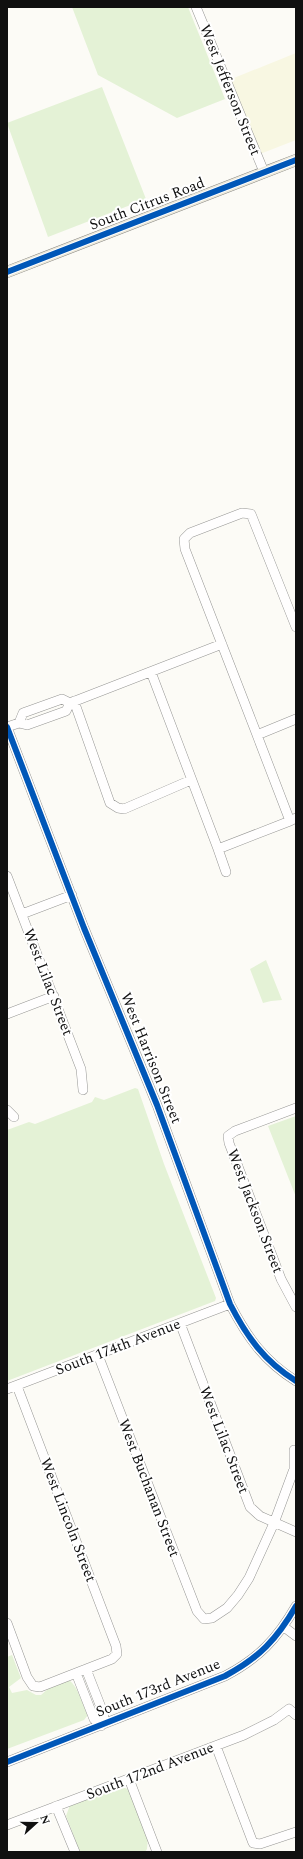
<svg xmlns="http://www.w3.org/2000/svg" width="303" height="1859" font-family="Spectral,serif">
<rect width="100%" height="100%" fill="#fcfbf6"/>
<path fill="#f8f7e2" d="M296,53V140L260,154L229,80Z"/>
<path fill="#e4f2d6" d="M72,7H188L225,99L177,118L98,75Z
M102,87L146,199L48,237L7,123Z
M266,960L282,1000L271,1001L263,1003L250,969Z
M135,1088L138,1089L164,1164L216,1298L215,1301L7,1381V1130L29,1122L35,1124L92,1102L95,1097L104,1100Z
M296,1116V1197L268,1126Z
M12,1655L21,1678L9,1687L12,1693L27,1690L36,1695H41L49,1688L69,1680C79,1688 82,1704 88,1715L84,1720L7,1749V1657Z
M120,1786L130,1790L148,1838L147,1849L145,1852H80L66,1816L70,1805Z"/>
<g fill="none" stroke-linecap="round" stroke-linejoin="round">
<g stroke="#969694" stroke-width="10">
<path id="minor" d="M196,7L264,172
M296,627L251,514L242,513L190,533L184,539L185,549L257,735L296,719
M151,672L218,849L290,821
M74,701L110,803L118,808L124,809L191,780
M19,723L23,713L62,699L70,703
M7,727L84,928L157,1105L230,1304C247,1337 264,1361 296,1381
M7,727L19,723L27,725L66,711L70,703L222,644
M257,735L290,821L296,818
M218,849L226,872
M7,876L81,1069L83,1090
M22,914L72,895
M7,1014L54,996
M296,1108L235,1131L228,1136L229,1143L281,1279L296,1307
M7,1110L14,1117
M180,1323L250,1507L260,1516L296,1532
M98,1355L197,1611L204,1619L212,1618L227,1608L238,1595L249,1578L274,1523L294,1469V1450
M7,1389L230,1304
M7,1623L27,1677L33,1686L40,1687L112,1659L117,1654L116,1646L17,1386
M284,1627L296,1636
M76,1673L94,1719L101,1726L104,1715L86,1669
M216,1746L253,1843L260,1844L296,1832
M7,1762L225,1676C259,1658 277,1639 296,1606
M129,1779L157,1852
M56,1806L75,1852
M7,1825L244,1735L274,1720L289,1709L296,1715"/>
</g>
<g stroke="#848381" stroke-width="12">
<path id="major" d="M7,272L296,160"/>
</g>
<use href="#minor" stroke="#fffefe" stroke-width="9"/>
<use href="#major" stroke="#ece9db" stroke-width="11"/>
<g stroke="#fff" stroke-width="8">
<path id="cycleway" d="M7,272L296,160
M7,727L84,928L157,1105L230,1304C247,1337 264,1361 296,1381
M7,1762L225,1676C259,1658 277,1639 296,1606"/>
</g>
<use href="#cycleway" stroke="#0057b8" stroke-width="6"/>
</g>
<g text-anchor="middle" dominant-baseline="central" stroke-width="4" stroke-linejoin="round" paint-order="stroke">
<g font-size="15" fill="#101010" stroke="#fff">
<text transform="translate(230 90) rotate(68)">West Jefferson Street</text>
<text transform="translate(147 204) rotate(-21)">South Citrus Road</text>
<text transform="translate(48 982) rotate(69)">West Lilac Street</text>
<text transform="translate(151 1058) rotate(68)">West Harrison Street</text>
<text transform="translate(255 1211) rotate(69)">West Jackson Street</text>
<text transform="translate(118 1347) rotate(-21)">South 174th Avenue</text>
<text transform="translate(224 1440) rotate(69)">West Lilac Street</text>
<text transform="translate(149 1488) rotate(69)">West Buchanan Street</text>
<text transform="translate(68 1520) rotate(69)">West Lincoln Street</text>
<text transform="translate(158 1688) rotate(-22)">South 173rd Avenue</text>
<text transform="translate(150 1771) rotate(-21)">South 172nd Avenue</text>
</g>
</g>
<rect width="303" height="1859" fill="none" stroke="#101010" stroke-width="16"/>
<g transform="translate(36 1823) rotate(69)" stroke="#ffffff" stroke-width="3" paint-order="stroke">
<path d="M0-3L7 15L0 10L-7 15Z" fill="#101010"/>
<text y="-6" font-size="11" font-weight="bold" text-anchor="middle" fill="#101010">N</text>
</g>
</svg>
